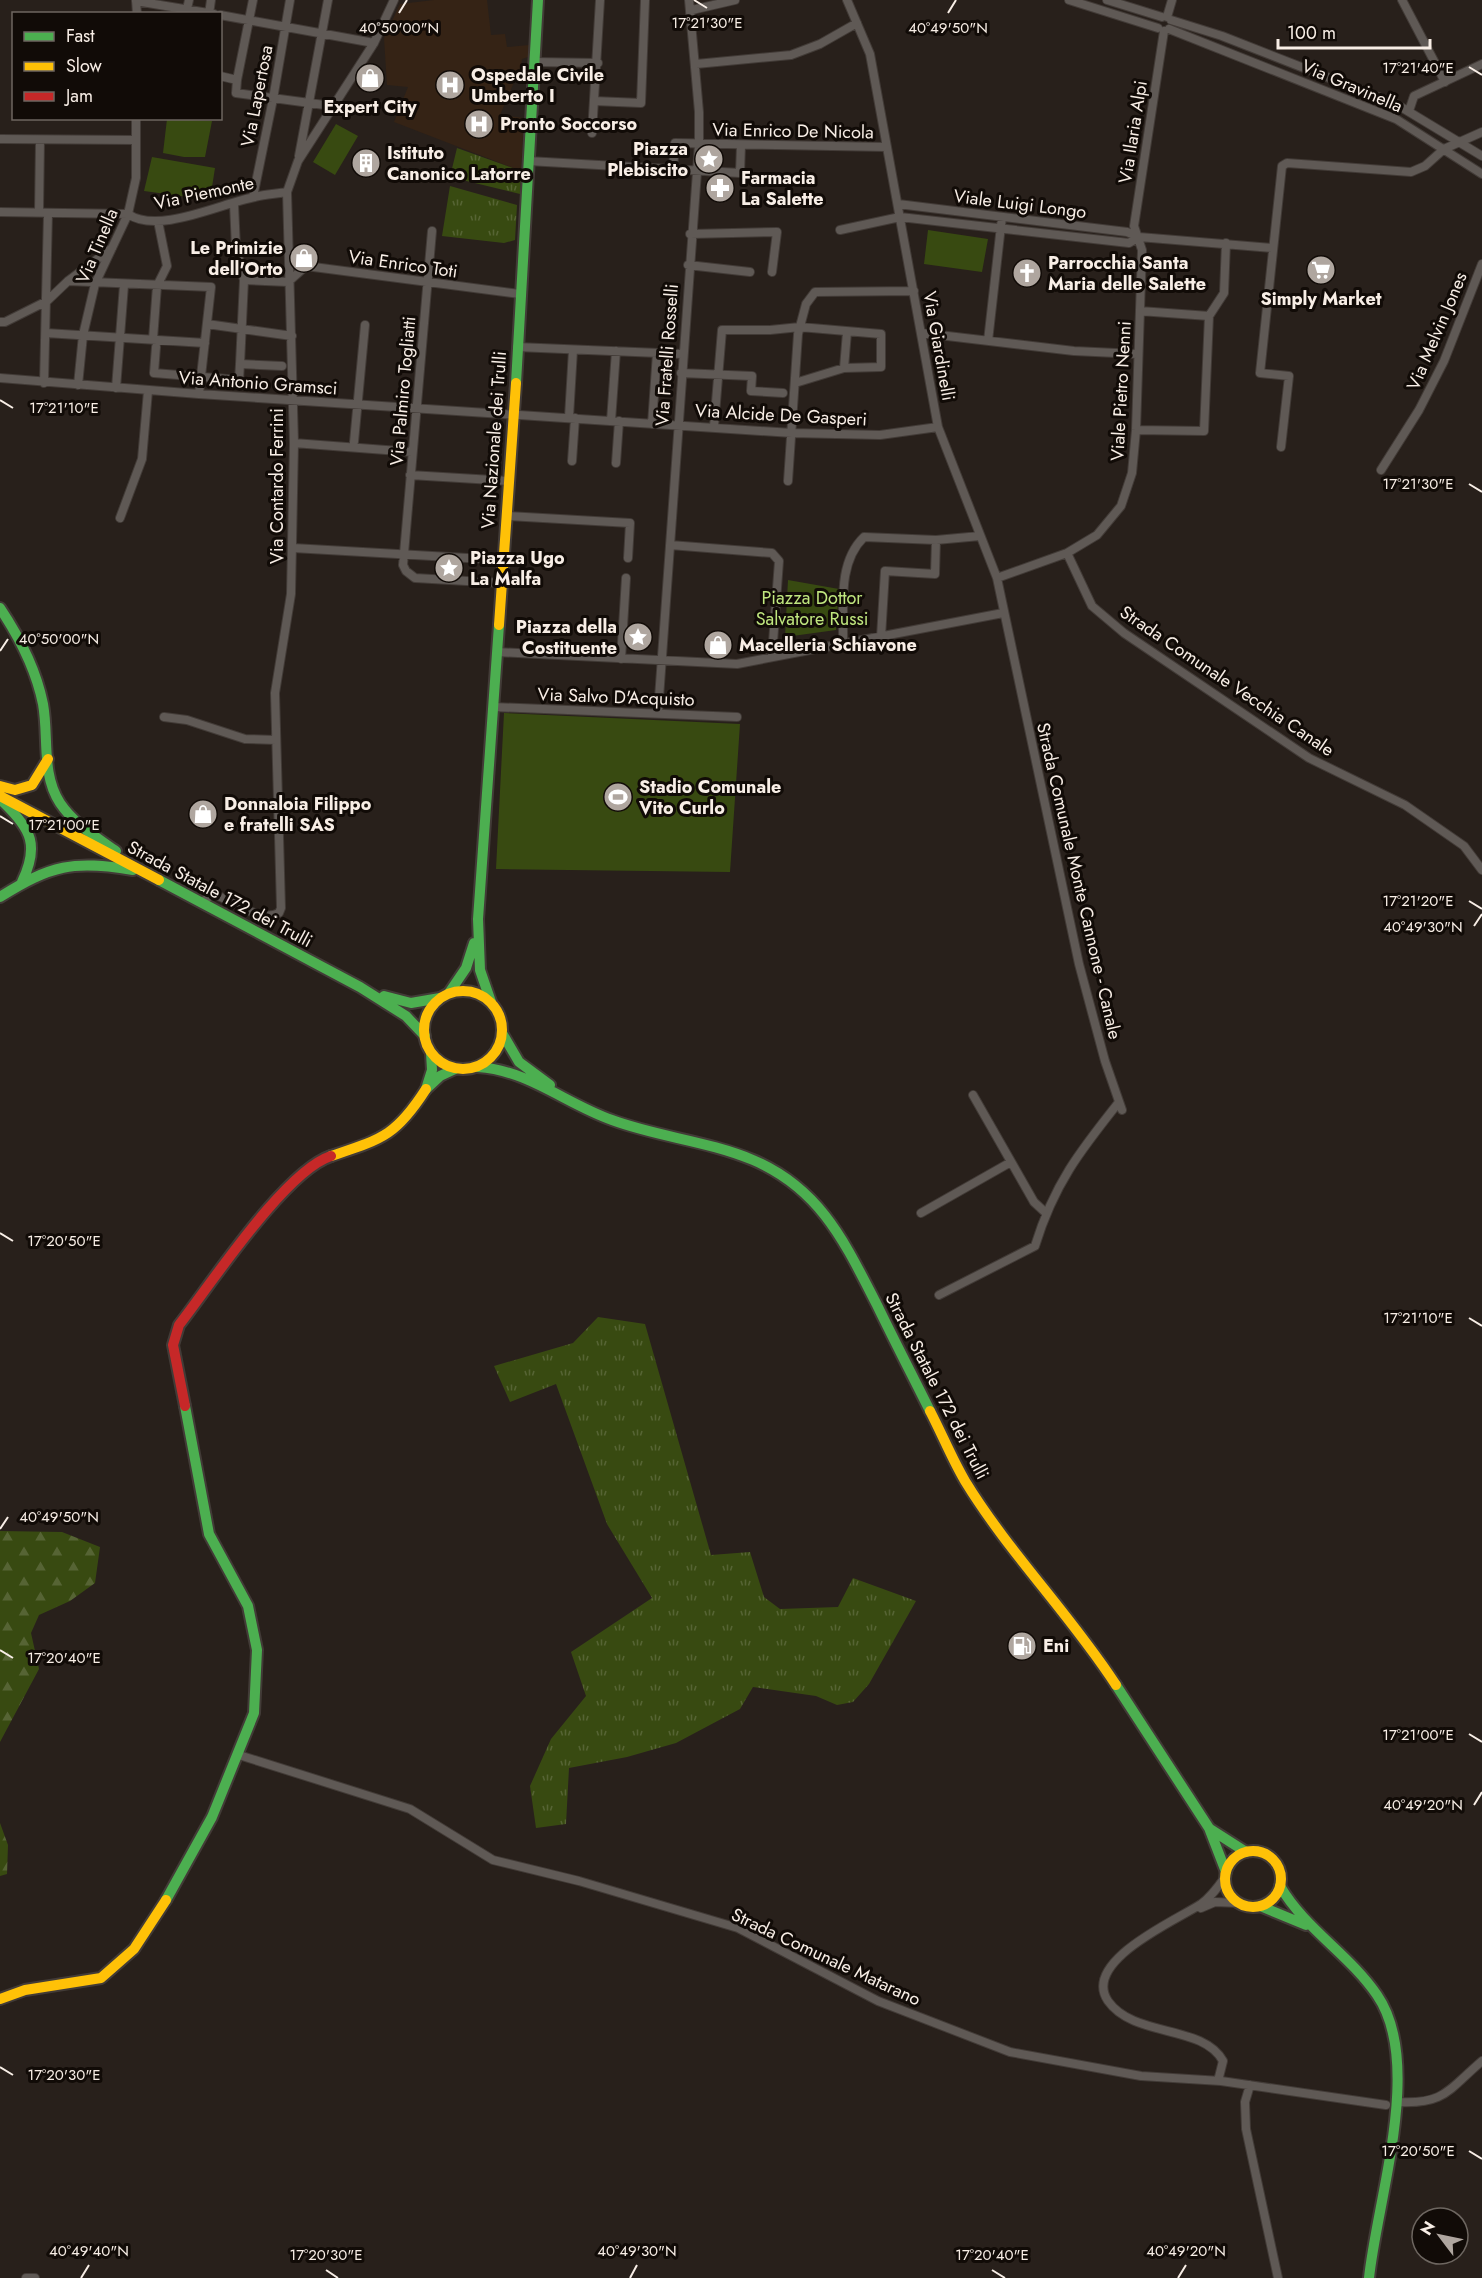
<svg xmlns="http://www.w3.org/2000/svg" width="1482" height="2278" font-family="Jost,sans-serif">
<defs>
<pattern id="grass-tufts" width="24" height="20" patternUnits="userSpaceOnUse" patternTransform="scale(1.5)"><rect width="24" height="20" fill="#384a11"/><path d="M3 7l-1-3M5 7V3M7 7l1-3M15 17l-1-3M17 17v-4M19 17l1-3" fill="none" stroke="#566434"/></pattern>
<pattern id="forest-firs" width="22" height="20" patternUnits="userSpaceOnUse" patternTransform="scale(1.5)"><rect width="22" height="20" fill="#384a11"/><path d="M5 1l3.5 6h-7zM16 11l3.5 6h-7z" fill="#566434"/></pattern>
</defs>
<rect width="100%" height="100%" fill="#28201b"/>
<path fill="#352315" d="M434,0H487L491,35L505,34L507,47L529,45L528,57L522,59L520,74L518,73L500,115L524,118L521,171L394,122L408,87L387,85L384,38L400,4Z"/>
<path fill="url(#grass-tufts)" d="M457,148L521,171L520,194L450,177Z
M450,186L517,205L515,240L504,243L442,236Z
M598,1317L645,1324L711,1555L750,1552L764,1597L780,1609L838,1607L853,1578L916,1601L869,1684L853,1702L837,1705L816,1696L753,1687L740,1709L676,1743L627,1757L569,1768L566,1824L536,1828L530,1786L551,1739L586,1696L571,1652L652,1598L607,1524L556,1384L510,1402L494,1366L573,1343Z"/>
<path fill="url(#forest-firs)" d="M0,1531L62,1532L100,1547L95,1583L70,1601L39,1615L31,1633L39,1669L0,1742Z
M0,1823L8,1845L7,1874L0,1876Z"/>
<path fill="#384a11" d="M167,119L212,121L205,157H184L163,153Z
M336,124L358,136L335,175L313,162Z
M152,157L215,168L210,200L144,191Z
M928,230L988,239L982,272L924,264Z
M788,580L839,589L836,630L785,637Z
M504,713L740,724L730,872L496,869Z"/>
<g fill="none" stroke-linecap="round" stroke-linejoin="round">
<g stroke="#423b37" stroke-width="10">
<path id="street" d="M136,0L137,14
M847,0L870,54L938,427L997,578L1079,964L1105,1061L1122,1110
M1069,0L1158,28
M1107,0L1162,17
M1402,0L1445,82
M136,1L214,14
M187,9L189,0
M692,10L735,0
M209,14L211,0
M220,15L374,43
M1167,17L1172,0
M1171,20L1222,36L1396,104L1482,156
M1169,29L1396,119L1482,174
M535,62L598,63
M696,64L791,55L820,44L857,23
M220,76L237,80L236,93L332,106
M237,80L253,0
M594,101L641,103L645,0
M1409,111L1414,96L1482,64
M592,133L600,0
M0,139L136,140
M299,156L328,0
M528,161L740,173L741,145
M673,169L675,143L887,147
M253,197L273,99L290,0
M234,204L236,248L244,280
M898,204L1127,232L1139,237L1273,248
M0,212L128,214C158,235 222,203 255,197C265,194 276,194 287,192
M39,212L40,140
M840,230L900,217L1129,243L1139,237
M432,231L403,565L406,571L415,578L501,583
M690,234L777,232L772,272
M688,265L750,272
M68,281L211,287L199,394
M1140,311L1209,316
M0,322H5L47,301L68,281L112,248
M207,324L292,336
M46,333L205,343
M922,333L1074,351L1137,354
M153,339L157,286L167,266L158,221
M988,341L1002,217
M156,347L154,373L239,380L240,364
M517,347L682,354
M282,366L240,364L244,280L288,282L306,266L520,294
M844,368L847,332
M681,373L752,376L751,391L783,393
M0,378L199,394L792,433L880,435L938,427
M44,383L48,213
M78,385L83,335L95,284L128,214L136,178V118
M116,388L124,285
M569,417L573,350
M611,421L616,351
M652,424L657,353
M714,426L722,330H770L800,327L881,334V367L844,368L795,383
M1136,430L1204,431L1209,316L1224,293L1226,243
M354,442L365,325
M294,443L412,452
M1281,447L1289,376L1260,373L1282,166L1287,163L1411,172L1425,166L1444,149L1482,132
M572,461L575,418
M616,463L619,421
M1381,470L1419,410L1444,361L1482,264
M410,475L509,481
M788,481L798,334L806,304L815,292L914,291
M506,516L630,523L628,558
M120,518L142,459L148,391
M670,545L772,553L779,561L772,656
M293,548L502,560
M1067,553L1092,606L1124,633L1309,758L1405,805L1464,846L1482,870
M997,578L1067,553L1097,535L1121,506L1132,473L1136,430L1142,250L1134,226L1164,31
M881,637L885,571L935,574L936,540
M843,642C844,607 837,563 864,537L936,540L980,536
M497,652L737,664L1003,613
M621,659L626,578
M494,707L737,717
M658,712L699,144V112L689,0
M164,717L187,720L245,739L276,740
M202,902L213,894C233,900 258,923 279,913L281,908L275,693L291,594L294,443L287,192L298,161L374,43L394,0
M973,1095L1034,1202L1046,1213
M921,1213L1011,1162
M939,1295L1035,1246C1054,1184 1080,1151 1119,1102
M239,1755L410,1809L493,1860L579,1881L738,1928L878,2001L1010,2052L1141,2076L1221,2081L1386,2105
M1201,1908L1215,1902L1239,1903
M1218,2081L1223,2061C1203,2024 1134,2038 1108,2001C1081,1961 1177,1920 1201,1904C1211,1897 1218,1887 1225,1877
M1250,2085L1245,2102L1246,2129L1278,2278
M1397,2102C1445,2105 1449,2089 1482,2061
M26,2278H35"/>
</g>
<g stroke="#423b37" stroke-width="14">
<path id="fast" d="M516,383L538,0
M0,608C20,638 36,669 43,704C49,737 41,774 60,803C74,824 96,837 116,851
M4,803C32,830 39,846 22,882
M159,880L360,987L406,1016L425,1036
M0,897C51,865 73,860 133,870
M449,993L466,968L474,943
M384,996L411,1003L440,998
M491,1002L480,970L478,919L499,625
M502,1033L519,1062L550,1085
M431,1053L432,1070L426,1089L440,1076L455,1069
M478,1067C528,1070 566,1104 612,1120C658,1137 708,1141 753,1160C821,1189 845,1243 877,1305C894,1340 912,1375 930,1411
M1116,1685L1209,1828L1226,1872
M1210,1829L1246,1852
M1280,1886C1305,1929 1349,1954 1377,1995C1424,2063 1377,2200 1369,2278
M166,1900L212,1817L254,1713L257,1650L248,1606L209,1534L185,1406
M1260,1906L1306,1925"/>
</g>
<g stroke="#423b37" stroke-width="14">
<path id="slow" d="M499,625L516,383
M0,786L15,790L32,785L48,759
M0,796L159,880
M424 1030a39 39 0 1 1 78 0a39 39 0 1 1-78 0Z
M331,1156C382,1139 396,1136 426,1089
M930,1411C942,1434 952,1459 965,1481C1009,1553 1070,1614 1116,1685
M1225 1879a28 28 0 1 1 56 0a28 28 0 1 1-56 0Z
M0,1999L25,1990L101,1978L134,1949L166,1900"/>
</g>
<g stroke="#423b37" stroke-width="14">
<path id="jam" d="M185,1406L173,1345L179,1325C211,1284 285,1171 331,1156"/>
</g>
<use href="#street" stroke="#5f5955" stroke-width="8"/>
<use href="#fast" stroke="#4caf50" stroke-width="10"/>
<use href="#slow" stroke="#ffc107" stroke-width="10"/>
<use href="#jam" stroke="#c62828" stroke-width="10"/>
</g>
<path fill="none" stroke="#f8eee6" stroke-width="2" d="M694,0L707,8M399,13L407,0M948,13L956,0M1469,67L1482,75M0,400L13,408M1469,484L1482,492M0,651L8,639M0,816L13,824M1469,901L1482,909M1474,926L1482,914M0,1233L13,1241M1469,1318L1482,1326M0,1529L8,1517M0,1650L13,1658M1469,1734L1482,1742M1474,1805L1482,1792M0,2067L13,2075M1469,2151L1482,2159M326,2270L338,2278M992,2270L1005,2278M81,2278L89,2265M630,2278L637,2265M1178,2278L1186,2265"/>
<defs>
<g id="shop-disc" transform="scale(1.5)"><circle r="9.5" fill="#afa69f" stroke="#110b07"/><path d="M-5-2.5h2.3a2.7 3.5 0 0 1 5.4 0H5L5.5 6h-11ZM-1.5-2.5h3a1.5 2.3 0 0 0-3 0Z" fill="#fff"/></g>
<g id="hospital-disc" transform="scale(1.5)"><circle r="9.5" fill="#afa69f" stroke="#110b07"/><path d="M-5-5h3v3.5h4V-5h3V5h-3V1.5h-4V5h-3Z" fill="#fff"/></g>
<g id="sight-disc" transform="scale(1.5)"><circle r="9.5" fill="#afa69f" stroke="#110b07"/><path d="M0-6L1.8-2.2L6-1.7L2.9 1.2L3.7 5.4L0 3.3L-3.7 5.4L-2.9 1.2L-6-1.7L-1.8-2.2Z" fill="#fff"/></g>
<g id="building-disc" transform="scale(1.5)"><circle r="9.5" fill="#afa69f" stroke="#110b07"/><path d="M-4-6H4V6H1V3H-1V6H-4ZM-2.5-4.3h1.7v1.8h-1.7ZM.8-4.3h1.7v1.8H.8ZM-2.5-1h1.7V.8h-1.7ZM.8-1h1.7V.8H.8Z" fill="#fff"/></g>
<g id="pharmacy-disc" transform="scale(1.5)"><circle r="9.5" fill="#afa69f" stroke="#110b07"/><path d="M-2-6h4v4h4v4h-4v4h-4v-4h-4v-4h4Z" fill="#fff"/></g>
<g id="supermarket-disc" transform="scale(1.5)"><circle r="9.5" fill="#afa69f" stroke="#110b07"/><path d="M-6-5.5h2.5l.6 2H6L4.5 2H-2.5L-4.4-4H-6ZM-1.5 3.2a1.3 1.3 0 1 0 .1 0ZM3 3.2a1.3 1.3 0 1 0 .1 0Z" fill="#fff"/></g>
<g id="church-disc" transform="scale(1.5)"><circle r="9.5" fill="#afa69f" stroke="#110b07"/><path d="M-1.2-6h2.4v3.5h3.3v2.4h-3.3V6h-2.4V-.1h-3.3v-2.4h3.3Z" fill="#fff"/></g>
<g id="stadium-disc" transform="scale(1.5)"><circle r="9.5" fill="#afa69f" stroke="#110b07"/><path d="M0-5a6.5 5 0 1 0 0 10a6.5 5 0 1 0 0-10ZM-3.5-1.8h7v3.6h-7Z" fill="#fff"/></g>
<g id="fuel-disc" transform="scale(1.5)"><circle r="9.5" fill="#afa69f" stroke="#110b07"/><path d="M-5.5-6h7V0h2V4h1.3V-2.5L3-4.5l.8-.8L6-3V5H2.5V1h-1V6h-7ZM-4.2-4.7v3.2H.2V-4.7Z" fill="#fff"/></g>
</defs>
<g fill-rule="evenodd">
<use href="#shop-disc" x="370" y="78"/>
<use href="#hospital-disc" x="450" y="85"/>
<use href="#hospital-disc" x="479" y="124"/>
<use href="#sight-disc" x="709" y="159"/>
<use href="#building-disc" x="366" y="163"/>
<use href="#pharmacy-disc" x="720" y="188"/>
<use href="#shop-disc" x="304" y="258"/>
<use href="#supermarket-disc" x="1321" y="270"/>
<use href="#church-disc" x="1027" y="273"/>
<use href="#sight-disc" x="449" y="568"/>
<use href="#sight-disc" x="638" y="637"/>
<use href="#shop-disc" x="718" y="645"/>
<use href="#stadium-disc" x="618" y="797"/>
<use href="#shop-disc" x="203" y="814"/>
<use href="#fuel-disc" x="1022" y="1646"/>
</g>
<g text-anchor="middle" dominant-baseline="central" stroke-width="6" stroke-linejoin="round" paint-order="stroke">
<g font-size="18" font-weight="bold" fill="#f8eee6" stroke="#110b07" text-anchor="start">
<text x="471" y="75">Ospedale Civile<tspan x="471" dy="21">Umberto I</tspan></text>
<text x="370" y="107" text-anchor="middle">Expert City</text>
<text x="500" y="124">Pronto Soccorso</text>
<text x="688" y="149" text-anchor="end">Piazza<tspan x="688" dy="21">Plebiscito</tspan></text>
<text x="387" y="153">Istituto<tspan x="387" dy="21">Canonico Latorre</tspan></text>
<text x="741" y="178">Farmacia<tspan x="741" dy="21">La Salette</tspan></text>
<text x="283" y="248" text-anchor="end">Le Primizie<tspan x="283" dy="21">dell'Orto</tspan></text>
<text x="1048" y="263">Parrocchia Santa<tspan x="1048" dy="21">Maria delle Salette</tspan></text>
<text x="1321" y="299" text-anchor="middle">Simply Market</text>
<text x="470" y="558">Piazza Ugo<tspan x="470" dy="21">La Malfa</tspan></text>
<text x="617" y="627" text-anchor="end">Piazza della<tspan x="617" dy="21">Costituente</tspan></text>
<text x="739" y="645">Macelleria Schiavone</text>
<text x="639" y="787">Stadio Comunale<tspan x="639" dy="21">Vito Curlo</tspan></text>
<text x="224" y="804">Donnaloia Filippo<tspan x="224" dy="21">e fratelli SAS</tspan></text>
<text x="1043" y="1646">Eni</text>
</g>
<g font-size="18" fill="#f8eee6" stroke="#110b07">
<text transform="translate(1352 86) rotate(23)">Via Gravinella</text>
<text transform="translate(257 96) rotate(-79)">Via Lapertosa</text>
<text transform="translate(793 131) rotate(1)">Via Enrico De Nicola</text>
<text transform="translate(1133 132) rotate(-81)">Via Ilaria Alpi</text>
<text transform="translate(204 193) rotate(-12)">Via Piemonte</text>
<text transform="translate(1020 204) rotate(7)">Viale Luigi Longo</text>
<text transform="translate(97 246) rotate(-67)">Via Tinella</text>
<text transform="translate(403 264) rotate(8)">Via Enrico Toti</text>
<text transform="translate(1437 331) rotate(-67)">Via Melvin Jones</text>
<text transform="translate(939 346) rotate(80)">Via Giardinelli</text>
<text transform="translate(667 355) rotate(-86)">Via Fratelli Rosselli</text>
<text transform="translate(258 383) rotate(4)">Via Antonio Gramsci</text>
<text transform="translate(403 391) rotate(-85)">Via Palmiro Togliatti</text>
<text transform="translate(1121 391) rotate(-87)">Viale Pietro Nenni</text>
<text transform="translate(781 415) rotate(3)">Via Alcide De Gasperi</text>
<text transform="translate(494 440) rotate(-86)">Via Nazionale dei Trulli</text>
<text transform="translate(277 486) rotate(-90)">Via Contardo Ferrini</text>
<text transform="translate(1227 681) rotate(34)">Strada Comunale Vecchia Canale</text>
<text transform="translate(616 697) rotate(2)">Via Salvo D'Acquisto</text>
<text transform="translate(1079 881) rotate(77)">Strada Comunale Monte Cannone - Canale</text>
<text transform="translate(220 894) rotate(28)">Strada Statale 172 dei Trulli</text>
<text transform="translate(937 1386) rotate(63)">Strada Statale 172 dei Trulli</text>
<text transform="translate(826 1957) rotate(25)">Strada Comunale Matarano</text>
</g>
<g font-size="18" fill="#c0e77f" stroke="#110b07">
<text x="812" y="598">Piazza Dottor<tspan x="812" dy="21">Salvatore Russi</tspan></text>
</g>
</g>
<g font-size="15" text-anchor="middle" fill="#f8eee6" stroke="#110b07" stroke-width="6" stroke-linejoin="round" paint-order="stroke">
<text x="707" y="28">17°21'30"E</text>
<text x="399" y="33">40°50'00"N</text>
<text x="948" y="33">40°49'50"N</text>
<text x="1418" y="73">17°21'40"E</text>
<text x="64" y="413">17°21'10"E</text>
<text x="1418" y="489">17°21'30"E</text>
<text x="59" y="644">40°50'00"N</text>
<text x="64" y="830">17°21'00"E</text>
<text x="1418" y="906">17°21'20"E</text>
<text x="1423" y="932">40°49'30"N</text>
<text x="64" y="1246">17°20'50"E</text>
<text x="1418" y="1323">17°21'10"E</text>
<text x="59" y="1522">40°49'50"N</text>
<text x="64" y="1663">17°20'40"E</text>
<text x="1418" y="1740">17°21'00"E</text>
<text x="1423" y="1810">40°49'20"N</text>
<text x="64" y="2080">17°20'30"E</text>
<text x="1418" y="2156">17°20'50"E</text>
<text x="89" y="2256">40°49'40"N</text>
<text x="637" y="2256">40°49'30"N</text>
<text x="1186" y="2256">40°49'20"N</text>
<text x="326" y="2260">17°20'30"E</text>
<text x="992" y="2260">17°20'40"E</text>
</g>
<rect x="12" y="12" width="210" height="108" fill="#110b07" stroke="#6d6660" stroke-width="1.5"/>
<rect x="24" y="32" width="30" height="9" fill="#4caf50" stroke="#6d6660" stroke-width="1.5"/>
<text x="66" y="42" font-size="18" fill="#f8eee6">Fast</text>
<rect x="24" y="62" width="30" height="9" fill="#ffc107" stroke="#6d6660" stroke-width="1.5"/>
<text x="66" y="72" font-size="18" fill="#f8eee6">Slow</text>
<rect x="24" y="92" width="30" height="9" fill="#c62828" stroke="#6d6660" stroke-width="1.5"/>
<text x="66" y="102" font-size="18" fill="#f8eee6">Jam</text>
<g transform="translate(1440 2236) rotate(302)"><circle r="28" fill="#110b07" stroke="#6d6660" stroke-width="1.5"/>
<path d="M0-4.5L10 22L0 15L-10 22Z" fill="#afa69f"/>
<text y="-9" font-size="16" font-weight="bold" text-anchor="middle" fill="#f8eee6">N</text>
</g>
<path d="M1278 39v9h152v-9" fill="none" stroke="#f8eee6" stroke-width="3"/>
<text x="1287" y="39" font-size="18" fill="#f8eee6" stroke="#110b07" stroke-width="4.5" paint-order="stroke">100 m</text>
</svg>
